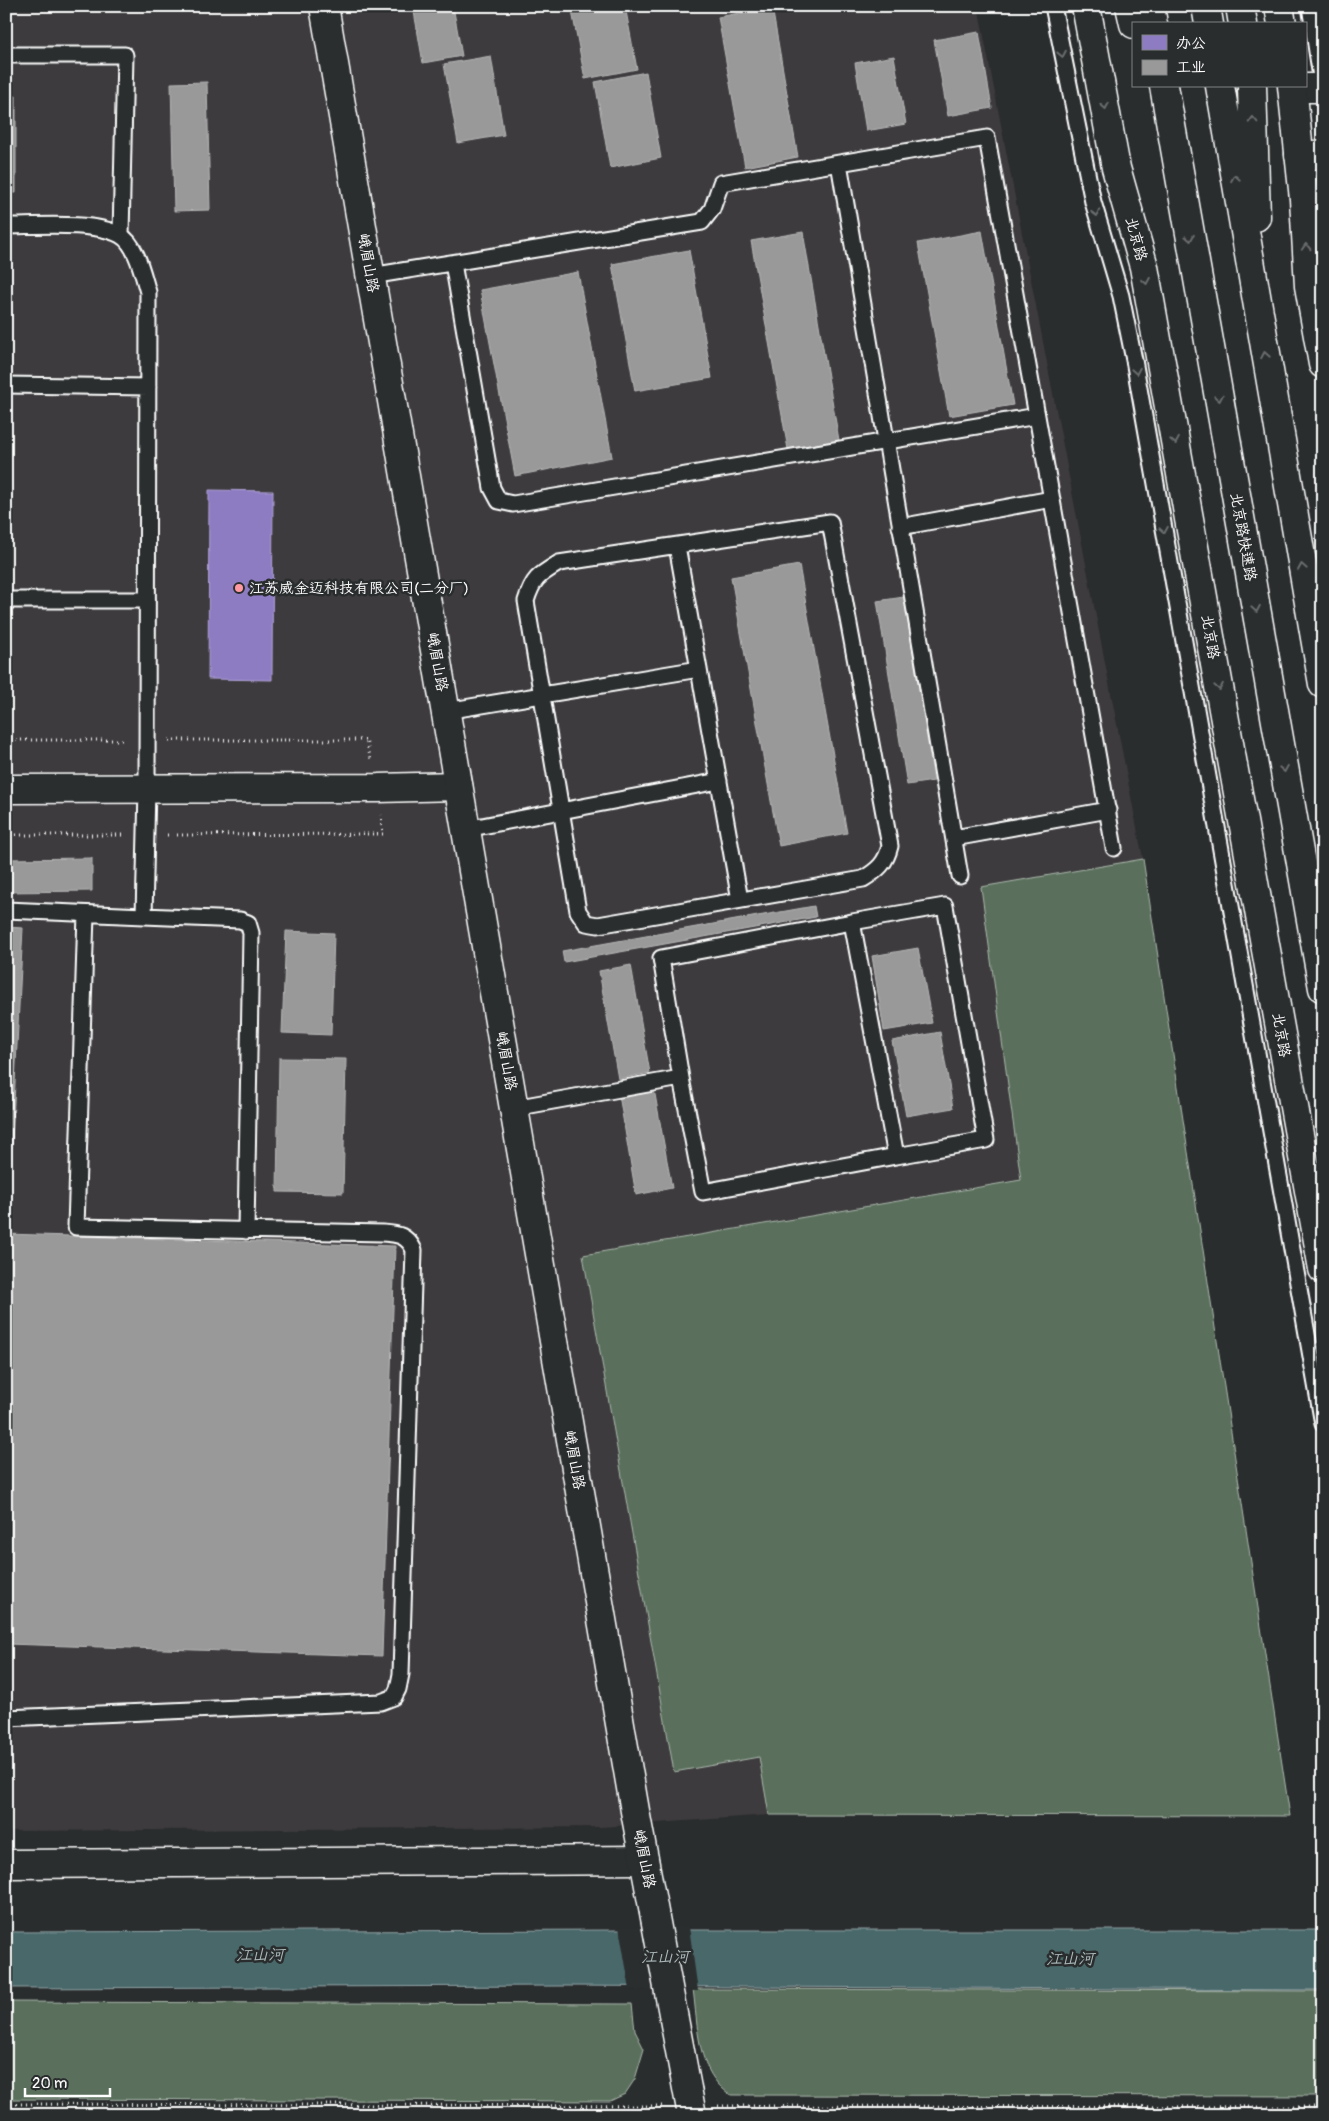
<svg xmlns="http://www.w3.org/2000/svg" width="1329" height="2121" font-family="Pangolin,'LXGW WenKai TC',sans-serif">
<rect width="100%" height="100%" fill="#2a2d2e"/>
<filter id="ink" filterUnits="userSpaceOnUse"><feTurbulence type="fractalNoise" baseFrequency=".02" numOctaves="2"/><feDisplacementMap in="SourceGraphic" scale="10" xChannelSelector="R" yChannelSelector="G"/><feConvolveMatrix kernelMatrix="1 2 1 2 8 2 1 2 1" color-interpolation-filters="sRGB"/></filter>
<g filter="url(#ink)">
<path fill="#3d3a3e" d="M6,6H978L1143,859L1290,1816L769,1815L601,1827L6,1831Z"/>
<path fill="#5a705c" stroke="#acb8ae" d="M1143,859L1290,1816L769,1815L759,1757L674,1772L583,1255L1021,1180L981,887Z
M693,1989L1323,1991V2096L731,2095C696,2073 698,2025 693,1989Z
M6,2002L632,2004L635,2031L644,2049L635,2079L625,2094L610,2101L6,2099Z"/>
<path fill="#4a686b" stroke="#92a4a6" d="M618,1930H1323V1990L564,1986L6,1988V1932Z"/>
<path fill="#2a2d2e" d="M619,1927H689L698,1991L630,1990Z"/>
<path fill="#8e7cc3" stroke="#b0a3d5" d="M209,490L273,491L272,680L208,679Z"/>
<path fill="#999" stroke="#b8b8b8" d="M413,6H453L462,56L423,63Z
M571,6H625L637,69L585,79Z
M772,7L798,157L745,167L718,17Z
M979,32L992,108L948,116L934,40Z
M491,56L504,135L458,143L444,64Z
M894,56L906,124L866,131L855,63Z
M646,72L661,158L610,168L595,82Z
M207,82L210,210L174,211L171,83Z
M6,96H16V193H6Z
M982,231L1013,405L949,416L918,243Z
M803,232L840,446L789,455L751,241Z
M689,250L712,378L635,391L612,264Z
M578,272L612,457L515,476L480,290Z
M799,565L847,833L779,846L731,577Z
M904,597L934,781L907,785L877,601Z
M92,858V891L6,892V859Z
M814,906L816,917L564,962L562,951Z
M6,927L23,928L9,1200H6Z
M286,931L334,933L331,1035L282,1033Z
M918,948L932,1023L884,1031L872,956Z
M631,965L650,1073L618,1079L599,971Z
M940,1032L953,1108L906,1116L892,1041Z
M279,1058L346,1059L343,1193L277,1192Z
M654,1089L672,1188L636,1195L619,1095Z
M6,1234L395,1246L382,1656L6,1644Z"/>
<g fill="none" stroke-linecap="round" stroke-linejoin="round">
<g stroke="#fff" stroke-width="19">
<path id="service" d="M1053,6L1093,202L1121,296L1134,360L1323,1424
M1310,6L1323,90
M6,53L10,55H125L121,235
M839,163L960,876
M6,226C36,226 94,221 120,235C137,244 143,276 148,292L147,789L144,916L240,920L248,923L251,933L246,1231
M371,276L702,222L712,209L721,183L987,138L1037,416L513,504L499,501L492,488L453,263
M6,385L148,387
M1037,416L1114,848
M830,522L890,846C886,863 878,870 863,879L598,925L586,923L578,911L526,601C533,578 539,575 559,563Z
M900,527L1052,499
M677,546L740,900
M6,600H147
M446,711L699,669
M466,829L719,781
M954,838L1108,810
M6,910L144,916
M852,922L945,906L986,1140L896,1156
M514,1108L681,1078L661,958L852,922L896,1156L703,1192L681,1078
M6,1718L381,1702L394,1697L398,1689L401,1674L414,1250C407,1235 398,1234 383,1233L76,1227L86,914"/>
</g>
<g stroke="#fff" stroke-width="31">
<path id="minor" d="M6,789L378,788L458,786
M6,1864L644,1860"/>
</g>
<g stroke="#fff" stroke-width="31">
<path id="tertiary" d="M324,6L635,1811L692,2115
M1293,88H1323
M1299,155H1323"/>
</g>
<g stroke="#fff" stroke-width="31">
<path id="primary" d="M1086,6L1116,168L1144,267L1323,1269
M1279,6L1282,24
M1292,86L1304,199L1309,286L1323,364"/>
</g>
<g stroke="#fff" stroke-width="31">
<path id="trunk" d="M1130,6L1134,24
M1150,6L1153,24
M1206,6L1209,24
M1240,6L1243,24
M1164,86L1323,988
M1220,86L1323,684
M1252,86L1256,217"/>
</g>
<path stroke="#fff" stroke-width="3" stroke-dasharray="1 4" stroke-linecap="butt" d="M6,740H126
M169,740H366L371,760
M6,835H126
M167,835L383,834L381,815
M6,2104L662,2106
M718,2106L1323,2107"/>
<use href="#service" stroke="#2a2d2e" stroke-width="15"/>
<use href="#minor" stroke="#2a2d2e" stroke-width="28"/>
<use href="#tertiary" stroke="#2a2d2e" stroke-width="28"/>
<use href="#primary" stroke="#2a2d2e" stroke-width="28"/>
<use href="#trunk" stroke="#2a2d2e" stroke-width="28"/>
</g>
<defs><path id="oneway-chevron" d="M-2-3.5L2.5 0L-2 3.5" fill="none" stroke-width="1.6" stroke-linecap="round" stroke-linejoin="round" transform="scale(1.25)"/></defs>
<g stroke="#6a6c6d">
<use href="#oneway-chevron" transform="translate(1062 54) rotate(79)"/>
<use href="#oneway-chevron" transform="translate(1105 106) rotate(80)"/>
<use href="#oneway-chevron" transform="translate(1253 120) rotate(-92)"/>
<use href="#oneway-chevron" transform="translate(1235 178) rotate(-100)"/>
<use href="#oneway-chevron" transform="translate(1096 213) rotate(74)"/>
<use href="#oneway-chevron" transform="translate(1190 238) rotate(80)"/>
<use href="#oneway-chevron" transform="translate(1306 247) rotate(-93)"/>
<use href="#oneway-chevron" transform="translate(1146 281) rotate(80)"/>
<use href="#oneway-chevron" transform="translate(1265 355) rotate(-100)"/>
<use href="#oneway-chevron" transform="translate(1136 371) rotate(80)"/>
<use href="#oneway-chevron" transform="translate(1219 398) rotate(80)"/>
<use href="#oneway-chevron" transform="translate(1175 441) rotate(80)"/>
<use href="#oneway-chevron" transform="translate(1164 530) rotate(80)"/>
<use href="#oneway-chevron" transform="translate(1302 567) rotate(-100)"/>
<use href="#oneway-chevron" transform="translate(1256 609) rotate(80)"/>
<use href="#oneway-chevron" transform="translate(1219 687) rotate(80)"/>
<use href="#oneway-chevron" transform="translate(1284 769) rotate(80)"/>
</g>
</g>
<circle fill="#ff9aa2" stroke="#2a2d2e" stroke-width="2" cx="239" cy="588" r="5"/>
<g text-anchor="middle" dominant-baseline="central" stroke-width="5" stroke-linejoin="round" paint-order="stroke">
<g font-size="15" fill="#fff" stroke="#2a2d2e">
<text transform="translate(1136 239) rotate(75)">北京路</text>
<text transform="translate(368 263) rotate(80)">峨眉山路</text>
<text transform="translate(1243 537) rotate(80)">北京路快速路</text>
<text transform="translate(1210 637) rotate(80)">北京路</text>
<text transform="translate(437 662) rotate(80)">峨眉山路</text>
<text transform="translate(1281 1035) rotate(80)">北京路</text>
<text transform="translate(506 1061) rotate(80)">峨眉山路</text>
<text transform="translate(574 1460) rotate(80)">峨眉山路</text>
<text transform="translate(644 1859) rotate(79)">峨眉山路</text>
</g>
<g font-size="15" fill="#fff" stroke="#2a2d2e" text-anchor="start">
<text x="249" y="588">江苏威金迈科技有限公司(二分厂)</text>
</g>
<g font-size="16" font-style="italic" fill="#aebbbc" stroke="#2a2d2e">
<text x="260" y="1955">江山河</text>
<text x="665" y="1957">江山河</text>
<text x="1070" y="1959">江山河</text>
</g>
</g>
<rect width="1329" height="2121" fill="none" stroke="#2a2d2e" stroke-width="25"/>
<rect x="12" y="12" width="1304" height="2096" fill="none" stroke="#fff" stroke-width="2" filter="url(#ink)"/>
<rect x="1132" y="22" width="175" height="65" fill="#2a2d2e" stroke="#7f8182"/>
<rect x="1142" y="35" width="25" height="15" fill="#8e7cc3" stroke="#7f8182"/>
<text x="1176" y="48" font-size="15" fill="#ffffff">办公</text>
<rect x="1142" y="60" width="25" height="15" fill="#999999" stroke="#7f8182"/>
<text x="1176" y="72" font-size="15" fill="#ffffff">工业</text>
<path d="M25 2088v8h85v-8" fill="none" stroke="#ffffff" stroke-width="2.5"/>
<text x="32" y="2088" font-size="15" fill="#ffffff" stroke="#2a2d2e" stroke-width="4" paint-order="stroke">20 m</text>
</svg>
